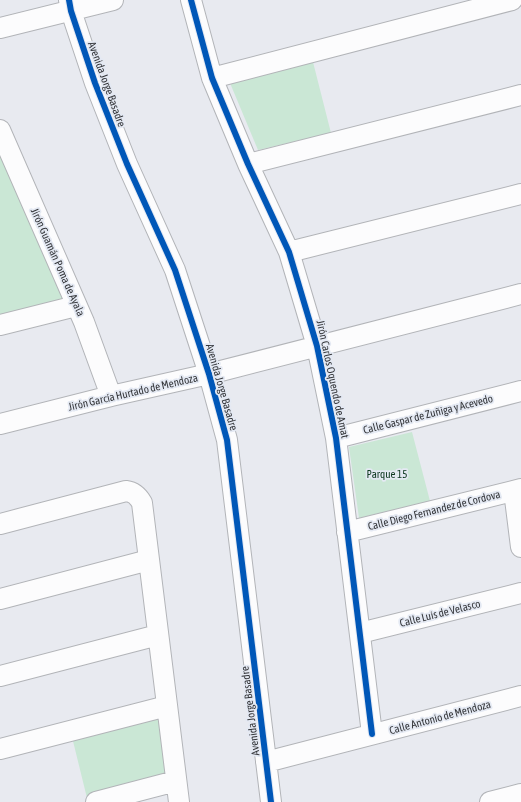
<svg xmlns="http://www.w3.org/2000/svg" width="521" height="802" font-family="'Asap Condensed',sans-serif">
<rect width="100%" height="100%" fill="#e8eaf0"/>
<path fill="#cae7d5" d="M313,62L331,133L258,150L230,83Z
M0,147L66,302L0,317Z
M412,432L430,501L359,518L349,447Z
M162,713L170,776L87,798L72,737Z"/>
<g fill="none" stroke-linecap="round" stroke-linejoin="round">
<g stroke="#b2b4b8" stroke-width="22">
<path id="minor" d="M69,0L71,11L95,83L127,164L175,270L209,374L227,440L271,802
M191,0L212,78L248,164L289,252L317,346L336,438L372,734
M0,28L113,0
M212,78L512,0
M0,130L84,322L111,396
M248,164L521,95
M289,252L521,194
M0,325L76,306
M0,424L111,396L209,374L521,294
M336,438L521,391
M514,491L521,547
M0,524L126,491C134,492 138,496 142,503L179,802
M347,532L521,489
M0,599L149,560
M360,633L521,593
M0,676L158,635
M0,749L167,706
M266,762L521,696
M96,802L176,781
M490,802L521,794"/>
</g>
<use href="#minor" stroke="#fcfcfd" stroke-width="20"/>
<g stroke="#e4e9f3" stroke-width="8">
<path id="cycleway" d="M69,0L71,11L95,83L127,164L175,270L209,374L227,440L271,802
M191,0L212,78L248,164L289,252L317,346L336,438L372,734"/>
</g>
<use href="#cycleway" stroke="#0057b8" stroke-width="6"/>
</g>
<g text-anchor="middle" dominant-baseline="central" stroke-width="3.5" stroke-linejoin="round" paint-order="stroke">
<g font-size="11" fill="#34363a" stroke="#e4e9f3">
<text transform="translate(107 84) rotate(70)">Avenida Jorge Basadre</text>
<text transform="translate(58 262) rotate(66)">Jirón Guamán Poma de Ayala</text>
<text transform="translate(333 379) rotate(78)">Jirón Carlos Oquendo de Amat</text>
<text transform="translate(222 387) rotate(74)">Avenida Jorge Basadre</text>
<text transform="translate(133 392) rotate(-13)">Jirón García Hurtado de Mendoza</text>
<text transform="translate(428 414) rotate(-14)">Calle Gaspar de Zuñiga y Acevedo</text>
<text transform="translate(434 510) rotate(-14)">Calle Diego Fernandez de Cordova</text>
<text transform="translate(440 613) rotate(-14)">Calle Luis de Velasco</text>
<text transform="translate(250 711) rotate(-97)">Avenida Jorge Basadre</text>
<text transform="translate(440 717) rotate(-15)">Calle Antonio de Mendoza</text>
</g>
<g font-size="11" fill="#0b371d" stroke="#e4e9f3">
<text x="387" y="474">Parque 15</text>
</g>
</g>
</svg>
